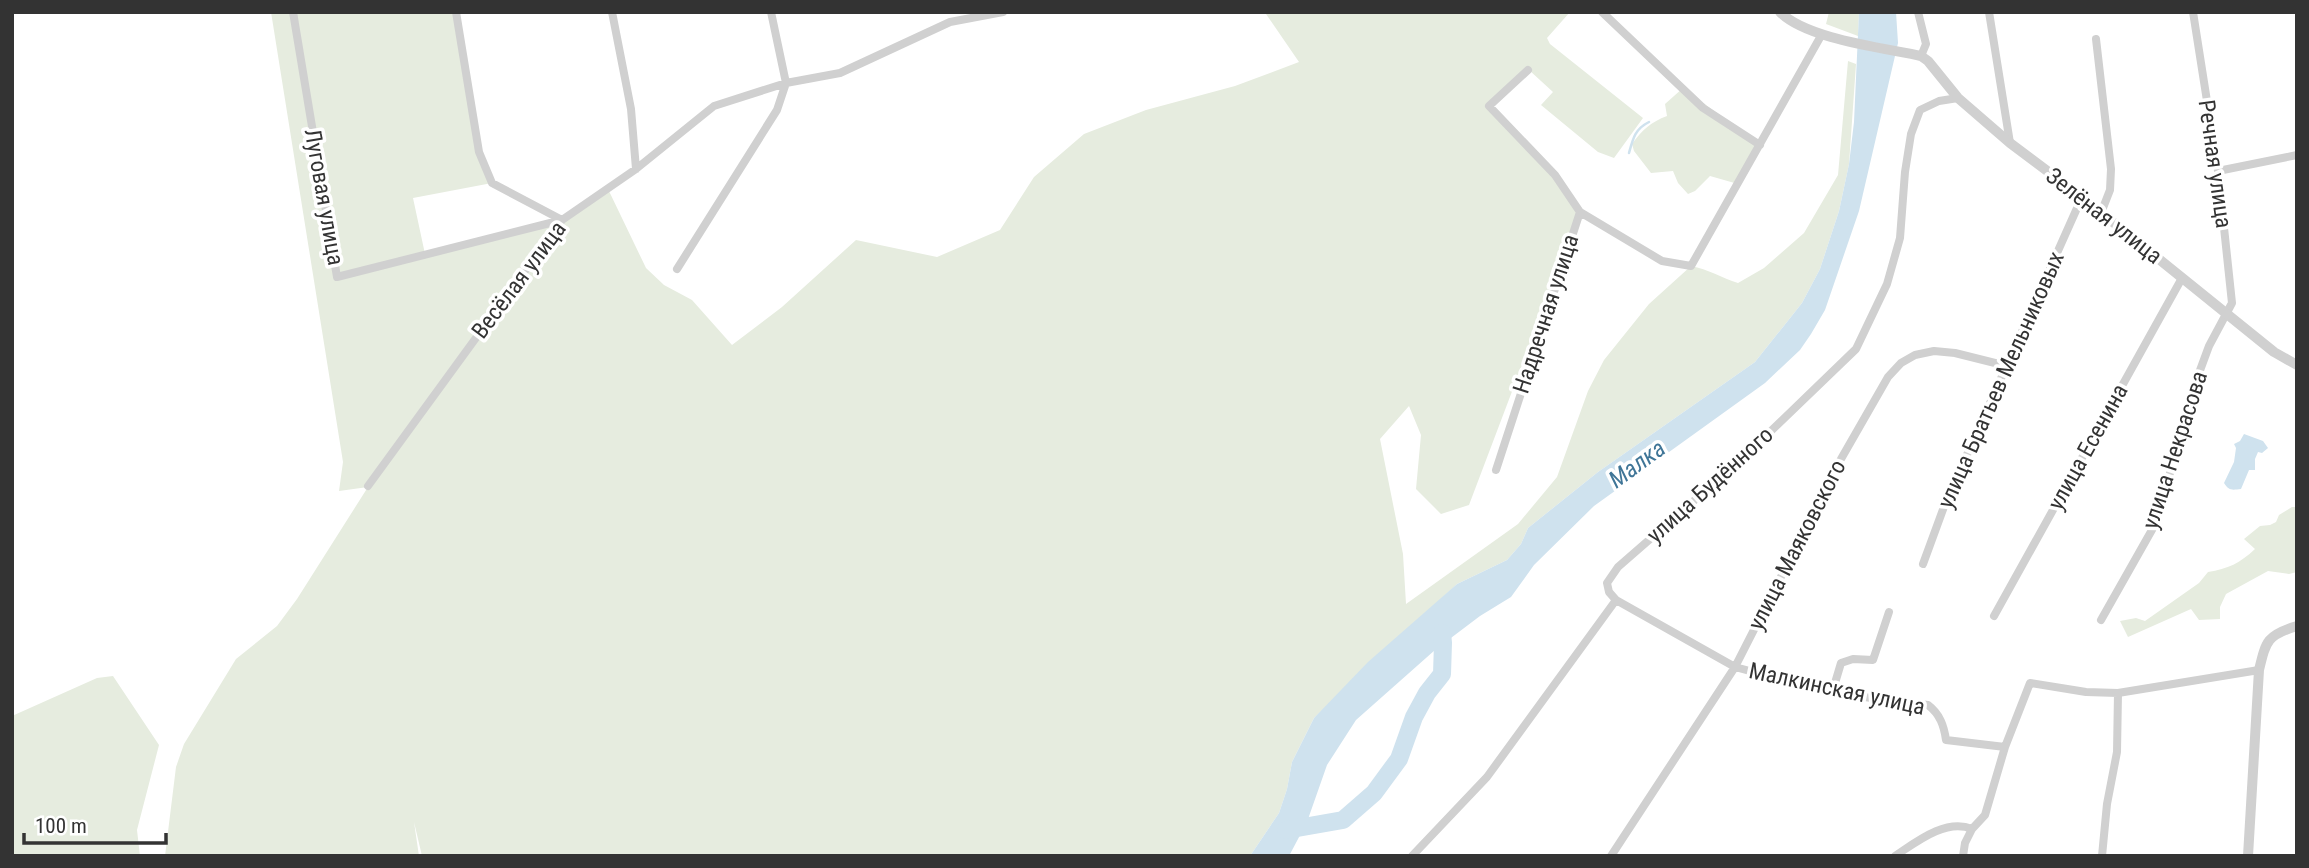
<svg xmlns="http://www.w3.org/2000/svg" width="2309" height="868" font-family="'Roboto Condensed',sans-serif">
<rect width="100%" height="100%" fill="#fff"/>
<path fill="#e6ecdf" d="M271,12H456L479,152L492,183L413,198L425,254L562,220L608,189L646,268L664,285L692,300L732,345L782,307L856,240L937,257L1000,230L1034,177L1084,134L1146,110L1235,86L1299,62L1266,14L1268,12H1570L1547,38L1550,44L1643,118L1614,158L1598,152L1541,105L1553,92L1529,70L1490,106L1555,175L1580,212L1469,505L1441,514L1416,489L1421,435L1409,406L1380,439L1403,554L1406,604L1518,524L1557,477L1588,391L1604,360L1649,304L1691,266C1708,269 1722,278 1738,283L1764,268L1804,233L1838,175L1848,61L1856,64L1849,164L1839,211L1820,269L1802,303L1755,362L1598,472L1528,528L1521,544L1507,560L1457,584L1314,718L1292,762L1287,789L1279,813L1250,856H422L414,822L419,856H165L176,767L184,744L236,659L277,626L297,599L368,487L339,491L343,462Z
M1829,12H1859L1858,36L1826,24Z
M1683,88L1760,145L1738,184L1710,176L1695,191L1688,194L1678,183L1673,171L1651,173L1634,151L1632,144C1642,130 1651,122 1667,116L1665,104Z
M2292,507H2297V572L2289,574L2268,571L2226,594L2220,607V619L2199,620L2191,609L2128,637L2120,621L2136,618L2145,621L2199,583L2208,572C2228,569 2240,563 2255,549L2244,539L2260,526L2270,525L2276,522L2279,515Z
M113,676L159,745L137,830L140,856H12V716L97,678Z"/>
<path fill="#cfe2ee" d="M1859,12H1896L1898,43L1859,211L1825,310L1811,334L1800,350L1765,383L1594,506L1534,565L1511,597L1480,616L1435,650L1356,720L1327,765L1307,822L1289,856H1250L1279,813L1287,789L1292,762L1314,718L1368,662L1457,584L1507,560L1521,544L1528,528L1598,472L1755,362L1802,303L1820,269L1839,211L1849,164L1854,122Z
M2244,434L2263,441L2268,448L2262,453L2258,452L2255,459V470H2249L2241,489C2232,490 2229,491 2224,483L2234,462L2236,448L2234,444L2240,441Z"/>
<g fill="none" stroke-linecap="round" stroke-linejoin="round">
<path stroke="#cfe2ee" stroke-width="2.5" d="M1629,153C1633,138 1635,129 1649,122"/>
<path stroke="#cfe2ee" stroke-width="18" d="M1286,830L1343,820L1374,793L1399,759L1414,717L1427,693L1442,674L1443,643L1442,633"/>
<path stroke="#d0d0d0" stroke-width="8" d="M293,12L337,277L562,220
M456,12L479,152L492,183L562,220
M612,12L631,109L636,169
M1602,12L1703,108L1760,145
M1918,12L1926,44L1921,56
M1989,12L2010,143
M2096,39L2111,169L2110,190L2101,213
M1528,70L1489,106L1555,175L1580,212
M2218,171L2297,155
M677,269L777,110L786,83L840,73L950,22L1003,12
M1496,470L1580,212L1662,261L1691,266L1822,34
M368,486L562,220L636,169L714,106L786,83L771,12
M1923,564L1945,504L2082,197
M1616,600L1735,667L1832,693L1928,705C1940,714 1944,726 1946,740L2005,747L2030,683L2086,692L2118,693L2259,670
M1994,616L2182,278
M2101,620L2157,521L2192,392L2209,346L2232,303L2218,171L2193,12
M1832,693L1841,663L1853,659L1873,660L1889,612
M1412,856L1487,777L1616,600L1609,592L1607,583L1618,567L1743,458L1856,349L1887,284L1900,238L1905,172L1911,134L1920,110L1939,101L1958,98
M1611,856L1735,667L1841,459L1888,377L1901,363L1915,355L1934,351L1955,353L2007,366
M1895,856C1916,842 1946,818 1972,829
M1963,856L1965,843L1972,829L1985,815L2005,747
M2102,856L2107,804L2117,752L2118,693"/>
<path stroke="#d0d0d0" stroke-width="10" d="M1780,12C1806,39 1884,48 1921,56L1928,61L1958,98L2010,143L2082,197L2274,352L2297,365
M2248,856L2259,670C2266,641 2267,635 2297,626"/>
</g>
<g text-anchor="middle" dominant-baseline="central" stroke-width="7" stroke-linejoin="round" paint-order="stroke">
<g font-size="23" fill="#333" stroke="#fff">
<text transform="translate(2215 164) rotate(82)">Речная улица</text>
<text transform="translate(324 197) rotate(80)">Луговая улица</text>
<text transform="translate(2104 216) rotate(38)">Зелёная улица</text>
<text transform="translate(519 280) rotate(-53)">Весёлая улица</text>
<text transform="translate(1546 314) rotate(-72)">Надречная улица</text>
<text transform="translate(2001 380) rotate(-66)">улица Братьев Мельниковых</text>
<text transform="translate(2088 447) rotate(-61)">улица Есенина</text>
<text transform="translate(2175 450) rotate(-72)">улица Некрасова</text>
<text transform="translate(1710 485) rotate(-42)">улица Будённого</text>
<text transform="translate(1797 545) rotate(-63)">улица Маяковского</text>
<text transform="translate(1837 689) rotate(12)">Малкинская улица</text>
</g>
<g font-size="24" font-style="italic" fill="#3f7597" stroke="#fff">
<text transform="translate(1637 464) rotate(-36)">Малка</text>
</g>
</g>
<rect width="2309" height="868" fill="none" stroke="#333333" stroke-width="28"/>
<path d="M24 833v10h142v-10" fill="none" stroke="#333333" stroke-width="3.5"/>
<text x="35" y="833" font-size="21" fill="#333333" stroke="#ffffff" stroke-width="5" paint-order="stroke">100 m</text>
</svg>
